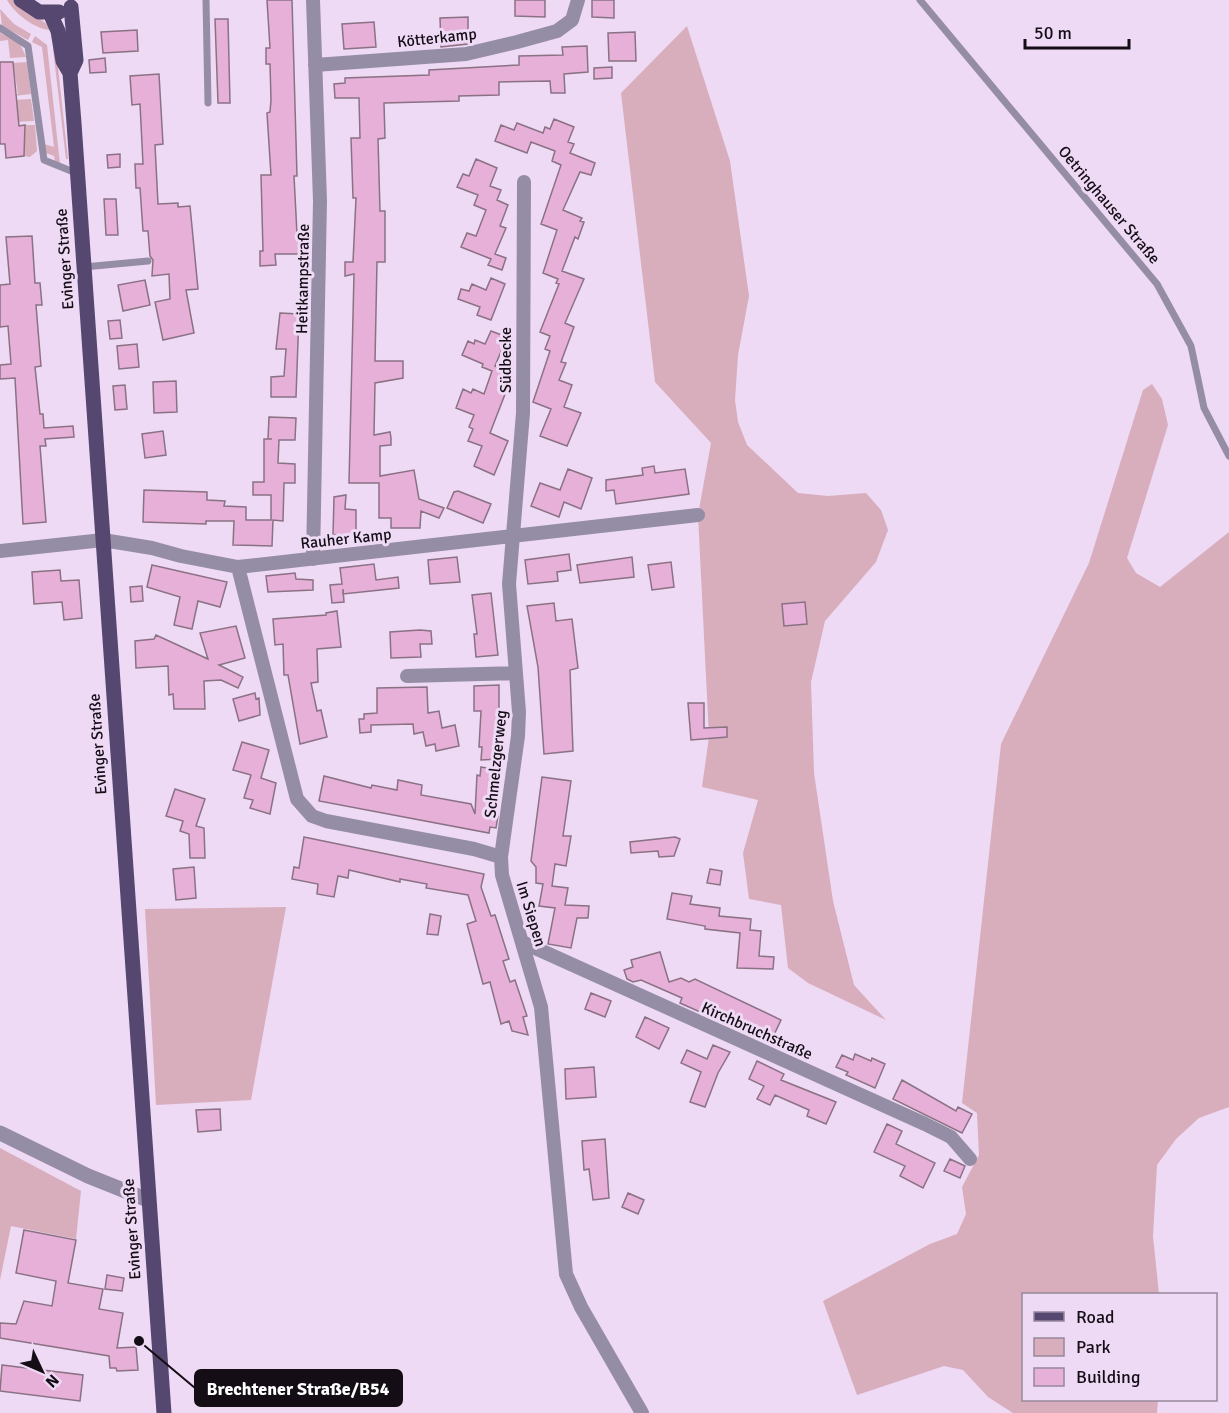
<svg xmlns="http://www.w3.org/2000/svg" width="1229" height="1413" font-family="Signika,sans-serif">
<rect width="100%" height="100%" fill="#eedaf4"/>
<path fill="#d8adbc" d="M7,0H13C23,14 44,16 51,30C36,30 15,14 7,0Z
M0,9L14,24L31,34L28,40L2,26Z
M687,26L730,161L749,296L738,355L735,400L738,422L747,445L798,493L828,496L866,493L881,510L888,530L876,562L825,621L811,682L814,773L833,901L854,985L886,1020L808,983L788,968L781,905L749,899L743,853L758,800L702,787L709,737L698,515L711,443L655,382L621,93Z
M0,33L20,44L26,57L10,58L8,40L0,41Z
M35,36L47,45L60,164L55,162L54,156L46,153L44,144L54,147L42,47L32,42Z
M53,49H56L68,159H66Z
M27,62L31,94L14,96L18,94L13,63Z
M31,99L34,121L12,122L19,121L14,100Z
M25,125H35L37,151L30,157L24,156Z
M1152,384L1162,399L1168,425L1127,558L1136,573L1160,587L1229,532V1107L1199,1118L1176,1139L1157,1165L1153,1236L1159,1294H1024V1400H1158L1157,1413H1013L988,1397L963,1370L944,1366L857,1395L823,1301L930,1244L957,1234L966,1214L962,1187L979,1155L977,1113L962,1103L1001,744L1089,563L1143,390Z
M286,907L251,1100L156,1105L145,909Z
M0,1148L81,1191L76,1239L11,1226L0,1280Z"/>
<path fill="#e6b0d8" stroke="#8b7184" stroke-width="1.5" d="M267,0H292L297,176H294L297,234H302L303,254H275L276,265L260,266V251H263L261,175H271L267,113L270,112L271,100L270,64H266V48H270Z
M515,0H545V17L515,16Z
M592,0H614V18L592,17Z
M468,17V44L441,47L440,18Z
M215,19H228L230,103H218Z
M374,22L376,47L344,49L342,24Z
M137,30L138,51L103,53L101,32Z
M635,32L636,61H609L608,33Z
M587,46L588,72L564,74L565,93H551L550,81L499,82V95L459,96V101L384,103L385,138L378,139L380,211H385V262H377L375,361H403V378L375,383L374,435L390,432L391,438V445L380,446V476L414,470L419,499L444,508L439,518L421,511L420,528H391V518H379V483H349L354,274L345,276V262H353L356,198H353L351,138H360L359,98H335L334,84L345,83V78L429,75V70L519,65V56L563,55L562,47Z
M105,58L106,72L90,73L89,60Z
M0,62H13L19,126L25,125L24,156L6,158L5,144H0Z
M612,67V78L594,79V68Z
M159,74L163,144L155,145L158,204L178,203V207L190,206L198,289L186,290L194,333L163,340L155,302L170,299L169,274L152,276L153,260L150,256L148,231H143L140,188H136L135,164H143L140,104L132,105L130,76Z
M554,119L574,127L568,142L574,144L570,153L595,163L591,175L580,172L563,210L582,218L580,221L584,222L578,239L575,237L562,271L584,279L565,323L574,327L561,362L566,363L559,380L572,385L564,407L581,413L567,446L540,436L551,409L533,402L550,351L545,349L550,336L540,332L559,284L556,283L558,279L543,273L557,230L541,224L561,165L552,161L555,151L531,142L527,153L495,141L501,125L514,130L517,123L543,133L545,127L550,129Z
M120,154V167L108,168L107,155Z
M476,159L497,168L490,186L501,190L497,200L508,205L500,226L506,228L495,254L506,258L502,270L488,265L491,259L461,247L467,233L476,236L486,210L474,205L478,195L457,187L463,174L469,176Z
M104,199H116L118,235H106Z
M32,236L35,283H40L42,305H36L41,366L35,367L40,414H43L44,428L73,426L74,437L45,439L46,446H40L46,522L23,524L15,378L0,379V365L11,364L8,326L0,327V285L10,284L6,237Z
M491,278L505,284L491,320L477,315L480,307L458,299L461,289L469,291L472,284L486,290Z
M145,280L150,305L123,311L118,285Z
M280,313L299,314L296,397H271V377L284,376L286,349H276Z
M120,320L122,338L110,339L108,321Z
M491,331L507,337L495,366L508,371L505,388L507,389L490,433L508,441L494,475L474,466L482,446L468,441L473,429L469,427L474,415L456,408L463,389L471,393L473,389L484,394L492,371L482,367L483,364L462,355L468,341L474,344L475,340L485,344Z
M137,344L139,367L119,369L117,346Z
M176,381L177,412L154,413L153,382Z
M125,385L127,409L115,410L113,386Z
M269,417L296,418L295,440H279L278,463L295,464V483H284L283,521L273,520L272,546L233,545L234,521H206V524L143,522L144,490L207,492V500L225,501L224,506L246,507V520H271V495H253V482H264V439H272H268Z
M163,431L166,455L145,458L142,434Z
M654,466L655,473L685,469L689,494L616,504L614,490L606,491V480L643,475L642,468Z
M568,469L592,478L581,509L564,502L559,517L531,506L540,483L560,490Z
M458,491L491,504L483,523L447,508L454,492Z
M346,495L345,509L356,510V535H333L334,497Z
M569,554L571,570L557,572L558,581L528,584L525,560Z
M457,557L460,582L430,584L428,560Z
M632,557L634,577L580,583L577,565Z
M671,562L674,587L652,590L648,565Z
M374,564L376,580L398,577L399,588L343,594V589L344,602L332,603L330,585L342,584L340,568Z
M152,565L227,582L220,607L198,601L192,629L174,625L180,597L147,587Z
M60,570L61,581L79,580L82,618L64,620L62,602L34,604L32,572Z
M295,573L296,579L313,580V590L268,592L266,576Z
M142,586L143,601L131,602L130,587Z
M491,593L498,655L476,657L474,634H477L472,595Z
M805,602L807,624L784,626L782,604Z
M554,603L556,621L572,619L578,668L570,670L573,751L544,754L538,667L527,606Z
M337,611L341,647L317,649L318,682L311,683L317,711L321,710L327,737L300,744L288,675H284L283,644L275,645L273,619L326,615V613Z
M236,626L245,658L219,665L243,677L238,688L221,680L204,681L205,709H174L173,694L169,695L168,666L136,668L135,641L154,639L156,635L208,659L200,633Z
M420,630L431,631L432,644H420L421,657L391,658L390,632Z
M499,685V759L481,760L482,747H479L481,711H474V686Z
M427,687L428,713L439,711L442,728L455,725L459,746L436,751L435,744L426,746L423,732L414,734L413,724L371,725V732L360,733L359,719H364V714L377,713V688Z
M255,693L256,699L259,698L260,715L239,721L233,699Z
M688,703H704V728L727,727V737L691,740Z
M242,742L269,750L261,778L276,783L270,814L250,808L253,800L244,798L251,775L233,770Z
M481,767L498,770L497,779H500L493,816H498L496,828L490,827L489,833L319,801L324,776L371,788L372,785L397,790L398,780L422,785L421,795L471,804L475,814L477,775L480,776Z
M542,777L571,781L563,836H571L566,866L555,864L552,886L568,888L565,905L589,906L588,918H577L571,948L548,944L555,908L539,906L543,884L536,883V867L531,861Z
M175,789L205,799L196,826L204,828L205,858H190L189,834L180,831L183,821L166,816Z
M304,837L484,874L481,887L491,916L495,915L509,959L503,961L510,982L515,980L527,1016L523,1017L528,1035L512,1031L509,1021L501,1024L490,982L483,984L467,924L476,921L468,895L426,888L427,884L400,879V882L349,870L348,878L338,876L334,897L317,894L318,884L292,879L294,867L299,868Z
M675,837L680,839L674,856L659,857L658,851L631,853L630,842Z
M194,867L196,898L176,900L173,869Z
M710,869L722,871L720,885L707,883Z
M672,893L692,896L690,904L720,908L719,916L751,919L750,930L761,931L759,956L774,957L773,969L737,968L740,933L705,929V926L667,919Z
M430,914L441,916L438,935L427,934Z
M660,952L669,982L681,978L689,982L695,979L781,1020L770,1043L680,1003L682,998L641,980L633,982L627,979L624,970L633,967L631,960Z
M591,993L611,1001L605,1017L585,1009Z
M645,1017L669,1028L659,1049L636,1037Z
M713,1045L730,1052L718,1073L705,1107L690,1102L701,1072L681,1063L687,1050L707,1059Z
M855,1054L871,1061L872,1058L885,1064L875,1088L846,1075L848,1072L836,1067L842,1055L853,1060Z
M757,1061L784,1074L781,1080L836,1102L826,1124L807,1116L809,1110L775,1095L770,1105L757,1099L764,1086L749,1079Z
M594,1067L596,1097L566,1099L565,1069Z
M902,1080L956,1111L958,1107L972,1114L962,1133L893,1099Z
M220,1109L221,1130L198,1132L196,1110Z
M887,1124L902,1131L896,1144L935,1163L923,1188L900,1176L905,1166L874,1152Z
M605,1139L609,1198L593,1200L589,1169L584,1170L582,1141Z
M950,1159L965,1166L960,1178L944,1171Z
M628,1193L644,1200L638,1214L622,1207Z
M24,1230L76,1240L68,1283L103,1289L99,1309L123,1313L117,1348L136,1347L138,1370L117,1371L116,1368H110L109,1356L0,1338V1323L16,1324L24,1301L52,1306L56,1281L16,1273Z
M107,1275L124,1278L122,1291L105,1289Z
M2,1365L83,1375L80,1401L0,1391Z"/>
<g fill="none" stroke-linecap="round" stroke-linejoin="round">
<path stroke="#958da5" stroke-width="7" d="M206,0L208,103
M920,0L1157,284L1191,346L1204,408L1229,456
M0,28L28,46L44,160L76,173
M84,267L148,261"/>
<path stroke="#958da5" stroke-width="14" d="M315,65L466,54L517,42L557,31L572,20L578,0
M524,182L523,413L509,584L519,712L518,736L501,857L502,875L541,1007L566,1274L581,1307L642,1413
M0,551L103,540L152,548L181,556L238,567L698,515
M313,559L320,201L313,0
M238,567L297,799L312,816L326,821L474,849L501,857
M407,676L516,673
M522,942L925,1124L951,1137L970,1159"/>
<path stroke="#958da5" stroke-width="15" d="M0,1133L88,1176L148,1200"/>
<path stroke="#564771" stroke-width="15" d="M21,0L39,12H59
M50,13L58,31L63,61L70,73L74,123L164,1413
M70,73L76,60L71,7"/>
</g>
<g text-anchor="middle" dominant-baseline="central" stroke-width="6" stroke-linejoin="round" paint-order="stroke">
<g font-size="16" fill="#140d16" stroke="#eedaf4">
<text transform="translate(437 38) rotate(-6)">Kötterkamp</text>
<text transform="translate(1109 205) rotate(50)">Oetringhauser Straße</text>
<text transform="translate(65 259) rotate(-94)">Evinger Straße</text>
<text transform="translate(303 279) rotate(-89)">Heitkampstraße</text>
<text transform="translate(506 360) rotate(-90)">Südbecke</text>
<text transform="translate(346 539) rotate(-6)">Rauher Kamp</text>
<text transform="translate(98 744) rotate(-94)">Evinger Straße</text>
<text transform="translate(496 764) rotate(-84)">Schmelzgerweg</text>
<text transform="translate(531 914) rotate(73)">Im Siepen</text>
<text transform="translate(757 1031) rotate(24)">Kirchbruchstraße</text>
<text transform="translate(132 1229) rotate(-94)">Evinger Straße</text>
</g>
</g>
<path fill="none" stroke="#140d16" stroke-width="2" d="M139 1341L195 1388"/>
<circle fill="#140d16" stroke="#eedaf4" stroke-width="2" cx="139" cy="1341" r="6"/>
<rect fill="#140d16" stroke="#140d16" stroke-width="2" x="195" y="1370" width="207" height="36" rx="6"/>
<g font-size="18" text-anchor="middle" font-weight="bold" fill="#fff">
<text x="298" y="1395">Brechtener Straße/B54</text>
</g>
<rect x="1022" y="1293" width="195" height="108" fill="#eedaf4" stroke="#97889b" stroke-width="1.5"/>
<rect x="1034" y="1312" width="30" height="9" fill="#564771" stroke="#97889b" stroke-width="1.5"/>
<text x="1076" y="1323" font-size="18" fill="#140d16">Road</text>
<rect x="1034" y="1338" width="30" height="18" fill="#d8adbc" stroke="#97889b" stroke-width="1.5"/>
<text x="1076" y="1353" font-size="18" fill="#140d16">Park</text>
<rect x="1034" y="1368" width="30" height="18" fill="#e6b0d8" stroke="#97889b" stroke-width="1.5"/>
<text x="1076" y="1383" font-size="18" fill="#140d16">Building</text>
<g transform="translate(42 1371) rotate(134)" stroke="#eedaf4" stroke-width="4.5" paint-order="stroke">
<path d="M0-4.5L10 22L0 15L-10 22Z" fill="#140d16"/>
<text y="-9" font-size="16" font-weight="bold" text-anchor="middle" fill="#140d16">N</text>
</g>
<path d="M1025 39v9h104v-9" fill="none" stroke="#140d16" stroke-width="3"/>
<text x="1034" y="39" font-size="18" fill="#140d16" stroke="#eedaf4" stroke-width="4.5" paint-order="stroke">50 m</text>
</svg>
